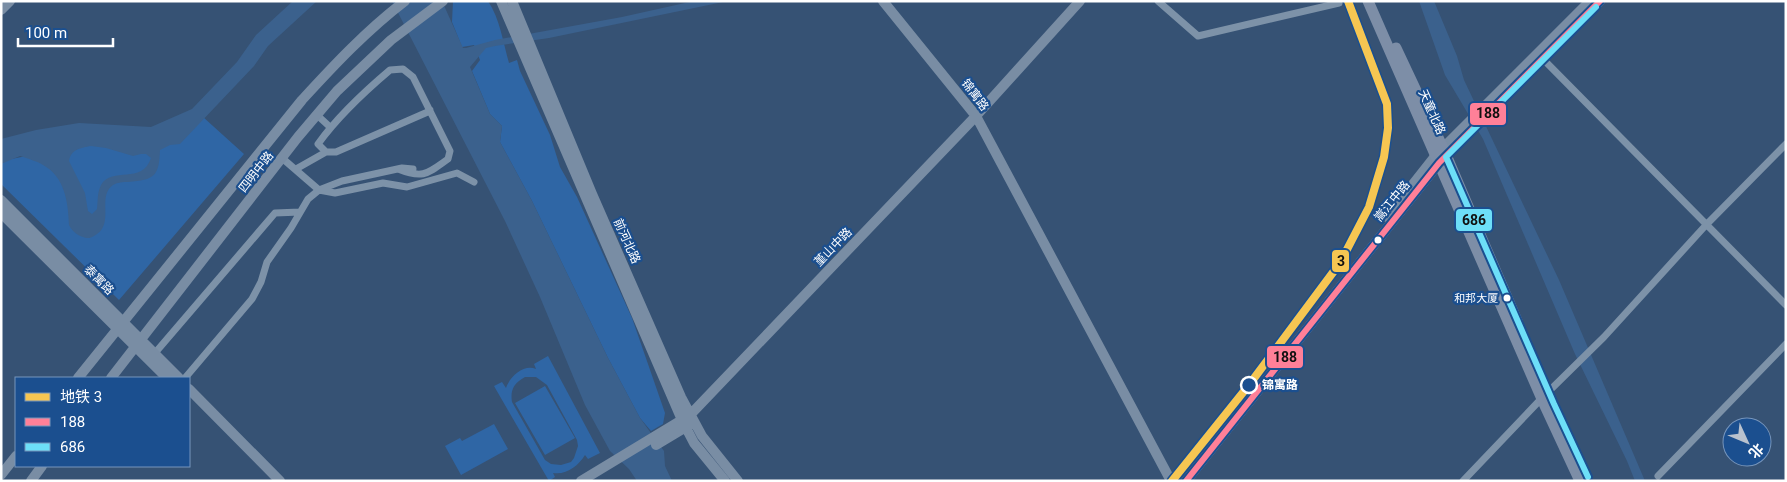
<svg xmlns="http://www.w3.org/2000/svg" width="1787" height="482" font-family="Roboto,'Noto Sans SC',sans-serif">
<rect width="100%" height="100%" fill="#365274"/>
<path fill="#2f66a5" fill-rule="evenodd" d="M453,1H488C500,19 503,42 509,63L517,60L520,71L550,135L560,167L577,197L632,318L665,413L663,424L651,431L640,418L608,358L532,201L500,142L502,126L490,114L472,71L480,60L474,45L462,47L452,22Z
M203,117L244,154L119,300L1,184V161L83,145Z
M548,356L600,453L588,459L585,455C578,466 567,475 553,473L555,477L549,481L494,386L502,382L506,388C510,376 524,364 536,369L534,364ZM525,377H536L547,385L577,440L578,446L574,458L571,462L561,465L551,464L545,460L512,402C510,390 514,383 525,377Z
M545,386L575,438L545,455L515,403Z
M494,424L508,449L461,475L445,446L460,438L462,441Z"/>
<path fill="#3b618d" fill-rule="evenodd" d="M293,1H317L268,46L254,66L180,144L170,145L160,150C159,176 155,180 128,182C123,182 118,182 113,185C96,197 116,225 94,236C91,238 87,239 83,237C77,235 72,231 69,225C68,202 65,177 43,165C37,161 28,159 20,156L1,164V139L36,130L79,123L151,127L192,109L237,62L256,35ZM91,146L106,148L133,156L141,154H146L151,158C142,185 112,166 101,185C97,193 98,201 97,209L92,214L88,211L85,193L69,161C71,149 81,148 91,146Z
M392,1H442L463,48H466L495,40L622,17L694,1H728L549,38L495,46L486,48L470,67L490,114L502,126L500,142L532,201L608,358L640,418L664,451L665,466L672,481H637L629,469L610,451L585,405L540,297L505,221Z
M1419,1H1434L1457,56L1464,80L1559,280L1645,481H1635L1627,461L1575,354L1483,139L1445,75Z"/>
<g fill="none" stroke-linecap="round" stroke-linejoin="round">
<path stroke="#7d92a8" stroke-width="7" d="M1158,1L1198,36L1339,3
M1540,56L1786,305
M317,115L330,127
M282,158L319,190L335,193L383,183L407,187L457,173L474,182
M296,169L326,152
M398,169C423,179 427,174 448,159L450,151L413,77L403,69L390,70C364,92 338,116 318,144L326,152H336L430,111V110
M155,353L275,213L300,212
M185,378L252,299L261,282L267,262L291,228L308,199L319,190L342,181L402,168L413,169
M1658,476L1786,344
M1463,481L1542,398L1604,337L1706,225L1786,144"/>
<path stroke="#798da4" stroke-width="10" d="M501,1L682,420L694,443L725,481
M512,1L592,194L681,397L702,436L738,481
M883,1L976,116L1171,481
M1,10L10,1
M1,200L179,378
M1,213L167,378
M1387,217L1436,155L1590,1
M78,378L302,100C334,65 367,30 405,1
M111,378L298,137L337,91L391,40L443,1
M189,389L280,481
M656,445L691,424
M1,475L16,456
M31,481L42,466
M581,481L690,415L976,116L1080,1
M1186,481L1439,163L1600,1"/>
<path stroke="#7d8ea7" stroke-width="11" d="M1368,1L1546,408L1580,481
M1396,48L1443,148L1517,321"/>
<g stroke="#1b4f8f" stroke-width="10">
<path id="bus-1" d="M1186,481L1439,163L1600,1"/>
</g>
<g stroke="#1b4f8f" stroke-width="10">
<path id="bus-2" d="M1588,477L1554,404L1446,157L1596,7"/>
</g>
<use href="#bus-1" stroke="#ff8098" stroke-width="6"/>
<use href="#bus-2" stroke="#6ddff8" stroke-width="6"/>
<g stroke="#1b4f8f" stroke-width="11">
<path id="metro-1" d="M1172,481L1249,385L1340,263L1369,207L1384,157L1388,128L1387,104L1348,1"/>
</g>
<use href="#metro-1" stroke="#f6c652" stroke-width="8"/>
</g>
<g fill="#fff" stroke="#1b4f8f" stroke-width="2">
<circle cx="1378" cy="240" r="4.5"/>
<circle cx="1507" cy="298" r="4.5"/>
</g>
<circle fill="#1b4f8f" stroke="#fff" stroke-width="2.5" cx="1249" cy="385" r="8"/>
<g text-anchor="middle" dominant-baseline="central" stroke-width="4.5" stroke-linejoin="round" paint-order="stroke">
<g font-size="11" fill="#fff" stroke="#1b4f8f" text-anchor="end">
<text x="1498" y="298">和邦大厦</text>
</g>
<g font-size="12" fill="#fff" stroke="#1b4f8f">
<text transform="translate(975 95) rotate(53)">锦寓路</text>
<text transform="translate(1432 112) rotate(66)">天童北路</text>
<text transform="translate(256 172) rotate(-52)">四明中路</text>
<text transform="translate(1392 201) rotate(-51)">嵩江中路</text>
<text transform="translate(627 241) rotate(66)">前河北路</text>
<text transform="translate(833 247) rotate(-46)">堇山中路</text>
<text transform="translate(99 280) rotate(45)">泰寓路</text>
</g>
<g font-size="12" font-weight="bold" fill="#fff" stroke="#1b4f8f" text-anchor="start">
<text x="1262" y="385">锦寓路</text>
</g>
</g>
<g stroke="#1b4f8f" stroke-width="2">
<rect x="1469" y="102" width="38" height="24" rx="5" fill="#ff8098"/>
<rect x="1455" y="208" width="38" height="24" rx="5" fill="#6ddff8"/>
<rect x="1331" y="249" width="19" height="24" rx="5" fill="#f6c652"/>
<rect x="1266" y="345" width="38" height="24" rx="5" fill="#ff8098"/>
</g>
<g font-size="14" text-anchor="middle" font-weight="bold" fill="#111">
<text x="1488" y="118">188</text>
<text x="1474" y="225">686</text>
<text x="1341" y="266">3</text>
<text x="1285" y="362">188</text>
</g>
<rect width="1787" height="482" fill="none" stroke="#ffffff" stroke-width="5"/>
<rect x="15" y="377" width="175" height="90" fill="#1b4f8f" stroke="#7695bc"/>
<rect x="25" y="393" width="25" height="8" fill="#f6c652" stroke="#7695bc"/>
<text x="60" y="402" font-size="15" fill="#ffffff">地铁 3</text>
<rect x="25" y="418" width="25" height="8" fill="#ff8098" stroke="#7695bc"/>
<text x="60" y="427" font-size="15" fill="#ffffff">188</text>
<rect x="25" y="443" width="25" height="8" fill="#6ddff8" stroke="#7695bc"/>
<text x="60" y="452" font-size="15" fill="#ffffff">686</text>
<g transform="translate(1747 442) rotate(134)"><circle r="24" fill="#1b4f8f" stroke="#7695bc"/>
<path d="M0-4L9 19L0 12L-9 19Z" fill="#b9c2ce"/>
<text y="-8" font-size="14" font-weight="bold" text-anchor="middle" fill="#ffffff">北</text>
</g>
<path d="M18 38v8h95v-8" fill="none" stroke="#ffffff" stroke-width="2.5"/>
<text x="25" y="38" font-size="15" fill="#ffffff" stroke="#1b4f8f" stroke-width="4" paint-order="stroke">100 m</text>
</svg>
